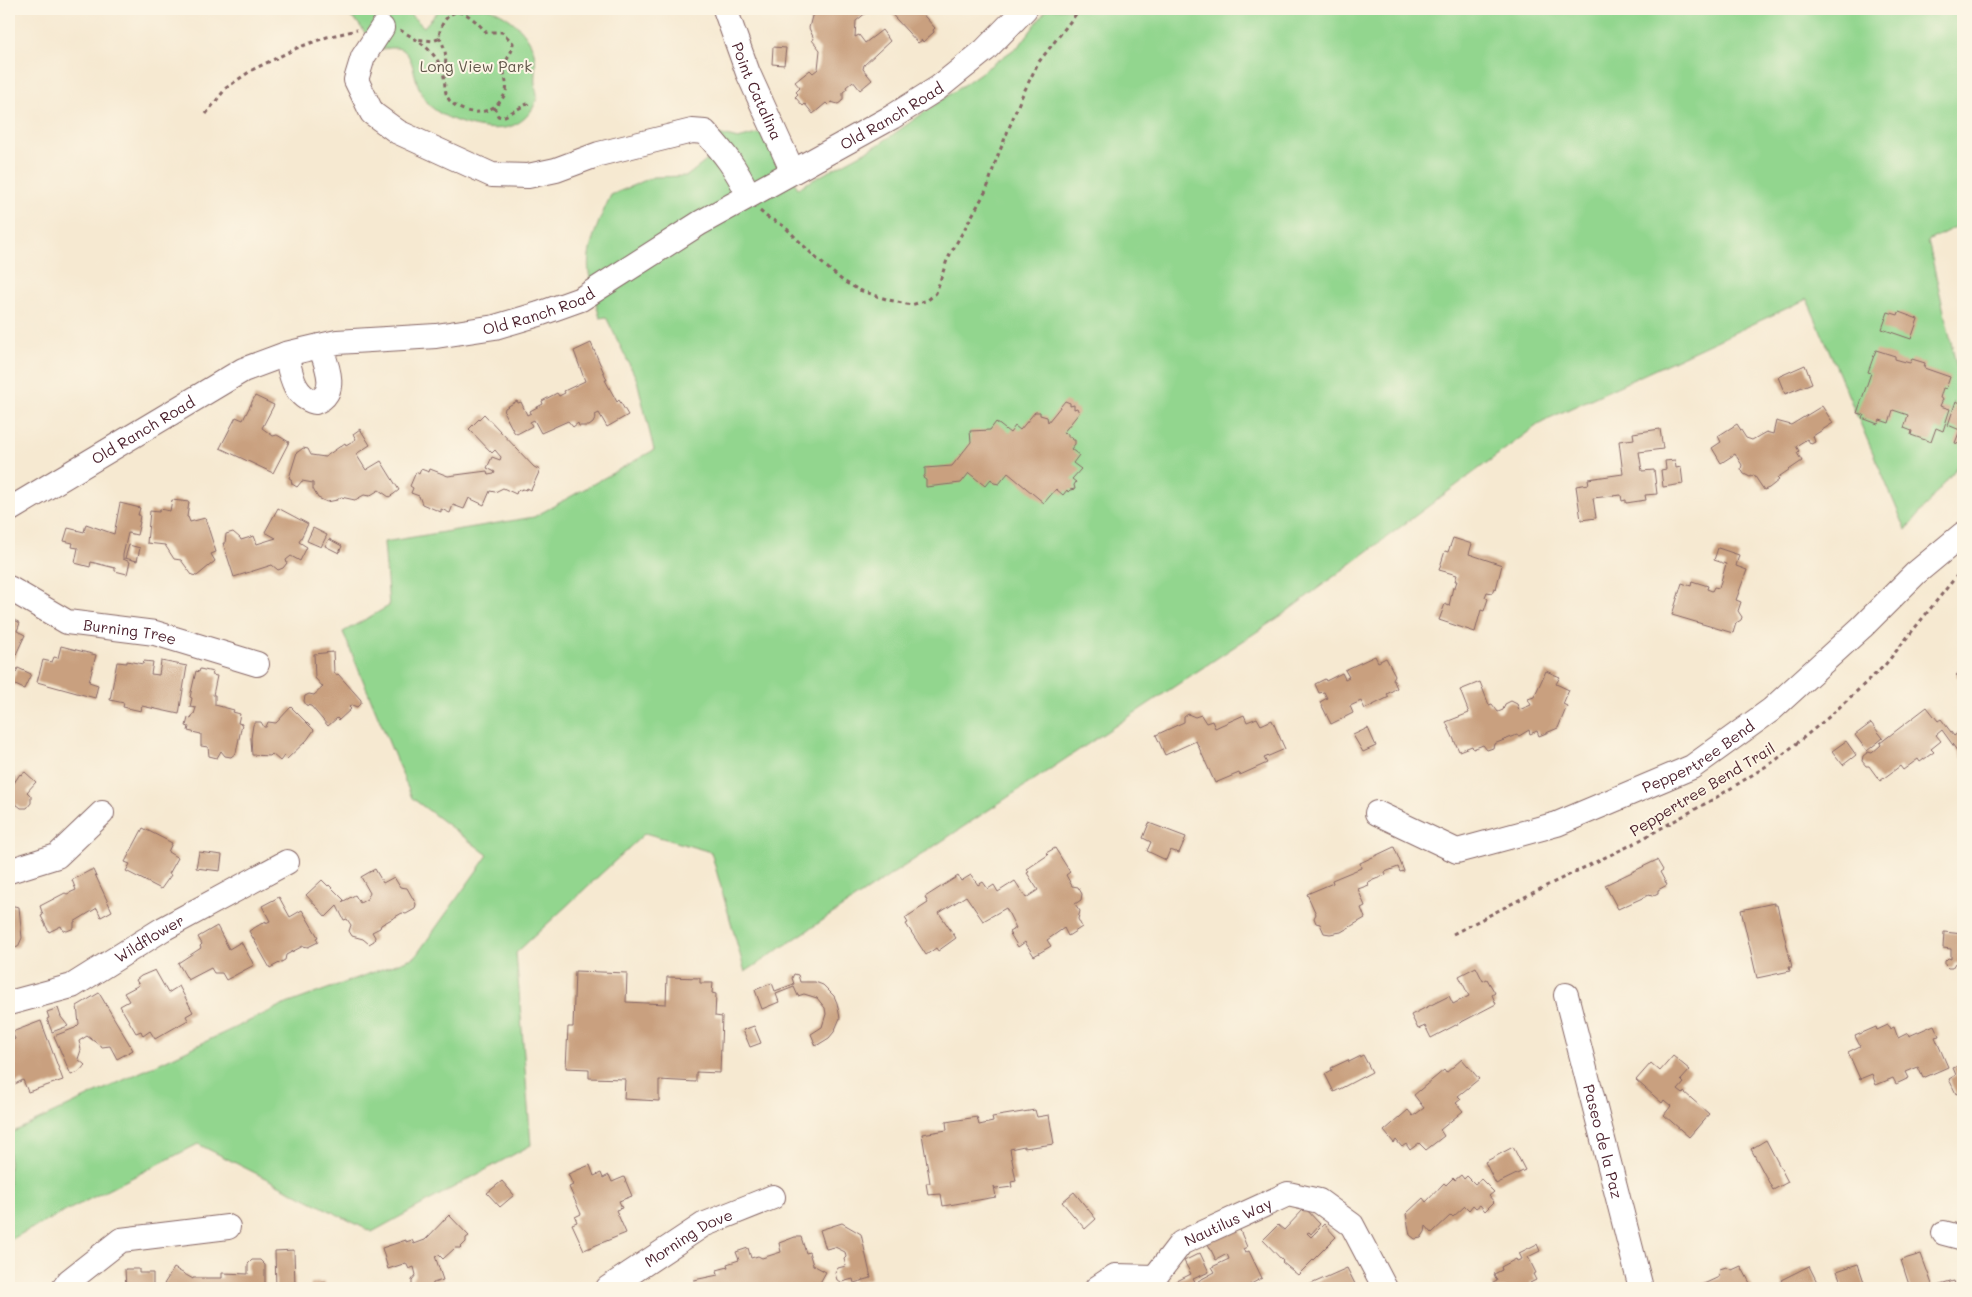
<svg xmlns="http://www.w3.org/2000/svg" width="1972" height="1297" font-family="Mali,sans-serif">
<rect width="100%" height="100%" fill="#fcf5e5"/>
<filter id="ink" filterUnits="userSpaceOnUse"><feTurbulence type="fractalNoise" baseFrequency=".02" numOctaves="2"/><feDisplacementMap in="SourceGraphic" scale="10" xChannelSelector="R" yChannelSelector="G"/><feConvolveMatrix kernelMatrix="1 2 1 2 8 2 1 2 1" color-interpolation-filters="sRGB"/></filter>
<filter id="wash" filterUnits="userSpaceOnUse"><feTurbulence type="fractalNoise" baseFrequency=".0096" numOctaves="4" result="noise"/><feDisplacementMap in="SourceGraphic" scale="20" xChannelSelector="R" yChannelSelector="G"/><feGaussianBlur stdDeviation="1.12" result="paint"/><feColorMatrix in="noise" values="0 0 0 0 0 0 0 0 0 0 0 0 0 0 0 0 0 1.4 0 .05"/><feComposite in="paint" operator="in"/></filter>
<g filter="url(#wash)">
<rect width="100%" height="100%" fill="#f6e9d1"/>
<path fill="#92d68e" stroke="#6e7a5c" d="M340,9H404L424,27L440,9C454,9 477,6 490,9C509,15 530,34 534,53C537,63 534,74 535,84C535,88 537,91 537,95C536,111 520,126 504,128C484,131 455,123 438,112C431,108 425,100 421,92C410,72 417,37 378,51L358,23Z
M1047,9H1963V223L1928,241L1963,395V460L1906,530L1807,299L1543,421L1282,615L745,972L711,852L645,833L516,953L531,1145L372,1232L198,1144L9,1240V1134L281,1006L415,957L488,855L412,798L343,632L389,606L384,542L534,517L654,450L637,380L606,317L600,318C596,303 591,288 589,273C585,249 601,216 611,195L653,177L687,176L710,158L718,134L738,139L764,132L772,149L798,188L878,145L1020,45Z"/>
<g id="blocks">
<path fill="#c9a07f" d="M816,9H864L867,12L856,21L855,37L859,35L865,43L882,30L890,41L864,65L863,69L872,80L860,90L853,81L846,87L847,89L843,92V99L841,102L838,104L831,102L828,105L826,103L813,114L805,104L803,106L795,97L798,94L796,92L800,88L795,82L810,70L813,73L818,69L820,50L812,40L814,39L809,28L812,16L819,11Z
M887,9H918L935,28L933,30L934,32L923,42L922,40L918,43Z
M773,47L786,48L784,65L772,64Z
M1962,258H1963V281L1960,276Z
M1888,312L1898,315L1899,312L1918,319L1911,339L1882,329Z
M591,343L607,380H605L617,402L619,400L628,415L607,427L599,413L595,415L596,417L593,423L589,426H579L578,423L573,427L568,421L541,433L534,420L530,422L532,426L517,434L514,432L504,413L505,408L517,401L518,403L521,402L527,415L531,413L530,411L543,404L542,401L557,393L559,396L565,393L564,391L585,381L574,351Z
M1876,350L1895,356V359L1902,361L1910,363L1912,359L1925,363L1924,368L1950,377L1946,389L1943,388L1940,398L1943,399L1940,406L1950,409L1943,431L1936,428L1931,442L1911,435L1912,431L1904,428L1908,415L1893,410L1889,423L1880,420L1878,424L1862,418L1864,415L1857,413L1871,373L1868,372Z
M1805,365L1812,383L1785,394L1778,377Z
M255,396L274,405L262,428L273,436L277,435L289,442L273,473L220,448L236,417L243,420Z
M1065,401L1070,403V406L1074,405V409L1077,408L1079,413L1063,433L1068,434V437H1071L1072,440H1075V444L1071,449L1079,455L1073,463L1081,469L1072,479L1076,482L1074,485L1075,489L1070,490L1068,492L1067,490L1063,495L1056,489L1044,503L1008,473L999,484L994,483L991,479L985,486L969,473L961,483L926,487V480L923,478L925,475V468L952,466L971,442L970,431L990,430L996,422L1010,433L1015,426L1020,430L1035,412H1040V415L1047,417L1048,422Z
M1956,401L1963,404V445L1955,443L1960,430L1948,425Z
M1822,406L1833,423L1813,436L1815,442L1811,444L1807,439L1796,446L1799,451L1797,453L1802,461L1777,478L1779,480L1769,488L1764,490L1754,475L1750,477L1744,474L1741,469L1742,465L1735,454L1721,463L1712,448L1721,442L1718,436L1737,424L1746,438L1752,440L1766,432L1773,434L1776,421L1791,425Z
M484,414L534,467L540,470L531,490L527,488L526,490L523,489L517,491L516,494L503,488L495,492L490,491L484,505L469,498L464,509L453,505L450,513L441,509V512L422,504L419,496L411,493L413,488L410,486L416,472L419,474L421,469L429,472L430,469L448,476L487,471L488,475L494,474L495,472L487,468L492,457L500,460L501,457L495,450L492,453L469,429Z
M360,429L370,445L356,454L366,470L381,461L399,490L394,494L389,497L379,490L369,496L364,495L355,500L341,497L337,500L327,502L318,498L313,489V483L302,481L297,487L292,484L291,479L289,478L297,452H298L303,448L308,449L311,455L325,457L345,443L346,445L356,439L353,434Z
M1660,429L1663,449L1639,452L1642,471L1654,470L1657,494L1645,495L1646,500L1626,503V500L1622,501L1621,495L1593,498L1596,518L1581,520L1576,486L1589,484L1588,479L1623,474L1619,441L1634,439L1633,433Z
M1675,460L1676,468L1681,467L1683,484L1663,487L1661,470L1666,469L1665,461Z
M172,500L189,502L187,517H188L190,522L205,518L216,552L211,554L215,561L197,576L192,575L181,560L174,559L165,545L147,543L150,511L159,512L160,509L170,511Z
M120,503L140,508L138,515H140L139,522H140L137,535L128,533L123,555V559L130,562L127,574L115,571V568L91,562L90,567L75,563L78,548L72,547L73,543L64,541L68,528L84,532L86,524L114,534Z
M278,508L308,524L299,542L307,547L300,561L291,556L286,560L287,563L283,568L278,570L272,565L234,577L223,543H225L226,534L233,532L240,538L241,540L254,536L257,544L276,538L265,532Z
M313,528L327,535L321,547L307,541Z
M1453,538L1472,544L1469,554L1502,565L1496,589L1494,588L1492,593L1487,592L1485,597L1488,599L1484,611L1481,610L1475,632L1439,620L1445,604L1449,606L1453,587H1455L1457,581H1455L1457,575L1439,570L1445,551L1448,552Z
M329,539L342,546L339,553L325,546Z
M129,545L140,548L137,561L125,558Z
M1718,548L1739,555L1736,566L1747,570L1736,600L1741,602L1738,611L1742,617L1741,620L1736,623L1733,633L1672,615L1682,583L1691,586L1692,581L1708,586L1707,589L1712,591L1714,587L1719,588L1726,564L1714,560Z
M9,617L20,623L17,631L25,635L12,663L9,662Z
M61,646L96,655L89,682L98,685L95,698L37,682L43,660L52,662L54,657L58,658Z
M333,652L334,672L336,675L338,674L361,700V703L357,707L352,705L349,707L351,709L339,720L337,718L328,726L311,706L306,705L304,701L305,696L309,694L314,695L323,687L315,678L314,654Z
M1375,656L1378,662L1386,658L1395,675L1393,679L1397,688L1387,694L1389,697L1365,709L1361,701L1350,706L1353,713L1331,724L1320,702L1327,698L1324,692L1319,693L1315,684L1325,679L1326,681L1342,673L1345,679L1349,677L1345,670Z
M127,661L143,664L144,661L153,662L151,674L159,675L161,661L187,666L179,714L142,706L141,711L123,707L124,703L110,700L117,662L127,663Z
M18,668L31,674L24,689L11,683Z
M1963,668V682L1956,675Z
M200,669L213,672L212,675L217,676L213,695H215V705L234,710L233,712L240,714L238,723L242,724L236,753L231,757L225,756L221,751L217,758L209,756L208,747L201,746V734L188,731L189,727L186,726L188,718L191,719L193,714H194L196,708L190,707L192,698L190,697L196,671L199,672Z
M1546,671L1560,677L1556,684L1569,690L1563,704L1567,706L1558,728L1539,736L1537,731L1530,734L1529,730L1519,736L1517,735L1494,744L1493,748L1487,750L1483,745L1473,749L1472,746L1459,751L1446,722L1469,713L1460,690L1480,682L1489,705L1492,704L1498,712L1503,710L1505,704L1511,701L1517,704L1519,710L1531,705L1528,699L1534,697Z
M291,707L314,730L307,740L287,759L284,756L280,761L272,754L270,756L252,755L251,738L253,725L255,722H261L264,727H266L268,722L276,723Z
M1927,707L1938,721L1941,719L1954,736L1963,729V759L1942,730L1936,735L1941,741L1931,749L1934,752L1920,762L1918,759L1903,770L1900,766L1880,781L1869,766H1866L1862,761L1863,756L1868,752L1872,753L1881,745L1880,743Z
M1188,714L1195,717L1201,715L1206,723L1212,721L1215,728L1244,715L1247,722L1257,718L1261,725L1272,720L1285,749L1264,758L1267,763L1240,775L1239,773L1215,783L1196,741L1165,755L1156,735L1184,722V717Z
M1871,723L1883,738L1867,751L1855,735Z
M1368,728L1376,746L1363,752L1353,735Z
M1846,741L1856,755L1843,765L1832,751Z
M25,772L36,782L27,792L31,796V803L27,808H21L16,804L13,808L9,809V774H14V783L20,774L21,775Z
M1149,823L1186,837L1179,853L1170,850L1166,860L1147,851L1151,842L1143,838Z
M143,828L172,843L168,852L178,858L169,874L171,875L161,889L126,871L130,864L125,862Z
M1394,847L1404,871L1400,872L1398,867L1385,872L1386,875L1368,882L1369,885L1358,889L1365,906L1361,908L1365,918L1341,932L1330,934L1324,933L1320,924L1316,923L1314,918L1316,914L1307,894L1333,883L1332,880L1361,868L1360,863Z
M1055,848L1070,872L1066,875L1072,886L1078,887L1082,894L1081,900L1075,904L1080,911L1078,919L1082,927L1068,936L1064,928L1047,940L1051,946L1034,956L1025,942L1018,947L1009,932L1016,928L1006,908L983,921L966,896L939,913L956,938L938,951L936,948L926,955L906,924L908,923L905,918L928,903L925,897L958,876L961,881L971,875L978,885L983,882L988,889L994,885L998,892L1015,881L1026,898L1038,890L1027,873L1029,872L1027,869L1048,855L1046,853Z
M199,852L222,855L220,871L196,868Z
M1657,860L1663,870L1660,872L1667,885L1658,890V893L1652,896L1649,895L1618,909L1605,885Z
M375,869L383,883L394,877L400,887L407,888L416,904L415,909L406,914L402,913L381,925L380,928L372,932L375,937L374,941L369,944L363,939L352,936L349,931L351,925L347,919L344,920L337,906L326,917L306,895L322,880L328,886L329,885L344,900L342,902L355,895L360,903L367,899L370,893L361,877Z
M91,870H93L112,911L101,917L97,908L74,922V928L67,931L63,930L61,926L49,932L41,916L43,915L40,906L65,893L67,894L76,890L72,880Z
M279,897L290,917L302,910L318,937L316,938L318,942L308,947L303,946L286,955L285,960L270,968L249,931L266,921V923L270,921L262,906Z
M1774,903V905H1777L1792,967H1789L1790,971L1757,978L1741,910Z
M9,905L19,907L22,938L18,947L11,948L9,946Z
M217,926L229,949L241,942L254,965L226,980L222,973H214L211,968L188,980L178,963L201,948L200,946L202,944L198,937Z
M1944,932L1963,934V964L1955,963L1952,968H1948L1945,965V961L1948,958L1951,959V949L1943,948Z
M1476,967L1483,981L1487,979L1495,993L1492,995L1496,1004L1431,1038L1425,1026L1418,1029L1411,1015L1449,996L1453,1004L1469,996L1459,976Z
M155,970L168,993L179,986L193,1012L186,1016L188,1020L155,1039L150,1031L143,1036L141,1031L136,1033L120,1006L129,1001L124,993L139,985L136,980L141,976Z
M575,971L627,973L626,1002L666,1004L667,977L700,978V983H713L712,993L716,994L715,1016L722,1017L720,1073L696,1072V1082L659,1080V1101L624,1099L625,1079L589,1078V1069L566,1068L568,1027H573Z
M794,974L798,975L800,982H815L823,985L834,996L837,1003L840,1018L834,1032L829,1038L816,1046L811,1034L822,1027L826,1014L825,1008L817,998L804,994L798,996L794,987L776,994L779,1002L762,1009L755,990L772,983L775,991L794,984L792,978Z
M99,993L133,1050L117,1059L110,1046L102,1047L87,1036L79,1041L81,1050L78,1059L85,1065L79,1072L71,1075L54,1036L75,1028L79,1024L77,1006Z
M58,1008L61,1017L68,1026L52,1032L47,1019L49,1018L47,1012Z
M41,1021L63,1080L28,1092L23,1080L15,1084L9,1068V1042L15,1039L12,1032Z
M1888,1025L1890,1029L1894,1027L1898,1038L1908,1033L1909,1036L1934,1025L1939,1036L1935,1037L1948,1067L1923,1078L1918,1067L1906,1072L1909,1078L1896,1084L1893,1078L1876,1085L1872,1074L1860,1079L1848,1052L1860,1046L1855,1036L1876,1027L1877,1030Z
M754,1026L761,1043L750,1047L743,1030Z
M1363,1055L1372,1072L1334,1092L1325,1074L1332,1070L1331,1068L1348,1060L1349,1062Z
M1673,1056L1690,1070L1681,1080L1684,1083L1678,1090L1683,1094L1684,1092L1709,1114L1689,1137L1664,1115L1671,1106L1664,1100L1662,1103L1636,1080L1651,1063L1660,1071Z
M1462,1059L1479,1079L1458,1096L1461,1099L1456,1103L1463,1111L1440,1130L1444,1136L1426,1150L1419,1143L1410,1150L1406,1144L1402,1147L1396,1140L1394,1143L1384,1131L1408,1110L1413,1116L1424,1108L1414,1095L1444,1070L1446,1073Z
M1963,1064V1091L1956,1094L1949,1079L1956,1075L1953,1068Z
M1035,1110L1037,1117L1049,1115L1054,1144L1024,1148V1146L1010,1149L1016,1181L1011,1182L1012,1187L996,1189L994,1186L996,1197L943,1206L941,1194L928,1195L926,1183H930L922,1134L947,1130L946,1122L977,1117L979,1125L993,1122L992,1117Z
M1766,1140L1788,1182L1773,1190L1751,1149Z
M1513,1147L1525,1170L1496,1184L1485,1162Z
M590,1165L594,1176L601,1173L603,1178L609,1175L612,1182L624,1177L632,1196L619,1201L622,1208L616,1210L626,1233L584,1250L572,1224L577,1222L575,1217L581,1214L569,1187L573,1185L568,1174Z
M1461,1175L1464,1179L1467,1176L1475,1184L1481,1179L1494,1192L1489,1196L1494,1202L1485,1211L1480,1205L1476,1208L1473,1205L1469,1210L1465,1206L1453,1217L1451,1215L1432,1233L1426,1226L1425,1232L1421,1238L1415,1239L1410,1235L1406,1214L1423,1198L1426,1202L1444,1183L1446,1185L1453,1178L1455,1180Z
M502,1181L514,1195L500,1207L487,1193Z
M1074,1192L1096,1219L1085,1229L1062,1202Z
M1305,1208L1320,1224L1311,1234L1309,1232L1307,1233L1311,1237L1324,1224L1336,1237L1298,1275L1282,1262L1283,1261L1263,1240L1278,1225L1284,1230Z
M449,1215L469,1236L466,1238V1242L460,1248H455L443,1259L439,1255L435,1256L443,1280L433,1283L432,1288H408L412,1287V1280L416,1275L414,1267L409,1269L406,1263L388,1269L382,1248L406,1240V1242L412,1240L414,1244L425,1240Z
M842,1223L861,1234L871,1278L854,1283L853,1279L842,1282L837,1280L835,1273L838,1268L846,1266L844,1259L846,1257L845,1252L835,1247L826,1249L820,1230Z
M1239,1228L1247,1247L1243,1249L1245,1253L1249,1251L1262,1278L1244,1288H1178L1175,1282L1191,1274L1184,1261L1200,1253L1209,1272L1193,1279L1197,1286L1200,1285L1198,1281L1215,1272L1212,1267L1229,1259L1227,1254L1216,1260L1207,1242Z
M795,1237H801L806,1253L809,1252L813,1265L826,1272L817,1288H696L694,1280L718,1275L717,1270L728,1267L727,1264L739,1260L736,1252L748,1248L751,1258L758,1256L762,1258L781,1252L779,1243Z
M1537,1244L1540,1251L1528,1257L1536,1273L1533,1274L1536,1280L1530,1283L1532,1288H1494L1491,1284L1497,1281L1494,1274L1502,1270L1501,1267L1516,1259L1517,1261L1522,1259L1519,1253Z
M294,1250L295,1287L297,1288H276L275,1251Z
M1921,1254L1933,1287L1954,1281L1956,1288H1910L1901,1260Z
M252,1260H260L265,1265V1288H171L164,1284L174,1268L193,1279V1278H222V1273L248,1274V1264Z
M1858,1264L1866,1288H1843L1837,1271Z
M1741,1266L1752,1287L1695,1288L1719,1277L1720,1269L1726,1267L1732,1270Z
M1809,1266L1818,1284L1810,1288H1785L1781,1280Z
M1347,1268L1355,1284L1347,1288H1302Z
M125,1269H139V1273H153V1288H126Z
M325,1282L326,1288H310L311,1283Z"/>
</g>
</g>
<g filter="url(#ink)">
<use href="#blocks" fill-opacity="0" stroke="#866665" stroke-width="1"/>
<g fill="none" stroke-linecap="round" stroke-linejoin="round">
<g stroke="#866665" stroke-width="26">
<g id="minor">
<path id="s1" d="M725,9L748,73L792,170"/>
<path d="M382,28L363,57L356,80L372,113L398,132L492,175L528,176L556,170L599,154L692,131L705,132C725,154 736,168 748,194"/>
<path d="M286,354C291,374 293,396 315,402C340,394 326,363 320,346"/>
<path id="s2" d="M9,510L243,370L286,354L337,342L436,336L495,327L539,314L581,299L700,223L892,117L938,88L985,50L1025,9"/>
<path id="s3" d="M9,588L67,622L155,633L257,664"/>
<path id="s4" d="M1377,813L1457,851L1557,824L1692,767L1771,710L1862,627L1916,573L1963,534"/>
<path d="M9,871L57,856L102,813"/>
<path id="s5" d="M1566,995L1641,1288"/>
<path id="s6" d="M9,1003L72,986L163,929L287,862"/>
<path d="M1944,1233L1963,1238"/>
<path d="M64,1288L69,1281L121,1240L228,1227"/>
<path id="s7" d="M608,1288L703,1225L773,1197"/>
<path id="s8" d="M1097,1288L1115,1276L1155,1277L1181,1243L1288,1194L1319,1201L1352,1225L1385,1288"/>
</g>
</g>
<path stroke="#866665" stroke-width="3" stroke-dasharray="4 4" stroke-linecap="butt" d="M400,30C418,40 436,51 443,72C446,82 443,93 450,101C467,119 498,115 506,91C508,83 503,75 504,68C506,58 513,53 513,43L502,32H486C474,19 457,0 443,23C440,28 440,34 438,39L433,41L415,39
M439,37C446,49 448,59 443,73
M494,107L498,116L503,117L527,104L529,106
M206,114L226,88L252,70L297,48L327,37L357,30
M760,211L767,217L784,226L816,258L843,281L859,290L889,300L911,305L928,300L936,293L947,260L987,189L995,163L1021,98L1038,63L1080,9
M1453,934L1548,885L1633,844L1717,797L1776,760L1830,716L1885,665L1963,568"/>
<use href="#minor" stroke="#fff" stroke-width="24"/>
</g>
</g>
<g text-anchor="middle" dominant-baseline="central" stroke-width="4" stroke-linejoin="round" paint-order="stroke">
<g font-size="15" fill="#605649" stroke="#fcf5e5">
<text x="476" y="66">Long View Park</text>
</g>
<g font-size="15" fill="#4a1f2b" stroke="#fcf5e5">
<text stroke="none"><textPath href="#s1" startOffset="88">Point Catalina</textPath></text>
<text stroke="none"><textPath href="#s2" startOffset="981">Old Ranch Road</textPath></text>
<text stroke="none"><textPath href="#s2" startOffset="576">Old Ranch Road</textPath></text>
<text stroke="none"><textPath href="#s2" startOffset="156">Old Ranch Road</textPath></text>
<text stroke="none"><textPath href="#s3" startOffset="131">Burning Tree</textPath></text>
<text stroke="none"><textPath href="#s4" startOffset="349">Peppertree Bend</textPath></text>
<text transform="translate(1702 789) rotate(-31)">Peppertree Bend Trail</text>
<text stroke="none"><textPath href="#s6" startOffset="156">Wildflower</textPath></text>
<text stroke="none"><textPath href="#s5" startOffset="151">Paseo de la Paz</textPath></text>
<text stroke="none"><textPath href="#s8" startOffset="156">Nautilus Way</textPath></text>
<text stroke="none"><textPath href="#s7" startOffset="95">Morning Dove</textPath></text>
</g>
</g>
<rect width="1972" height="1297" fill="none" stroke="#fcf5e5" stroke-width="30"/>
</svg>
